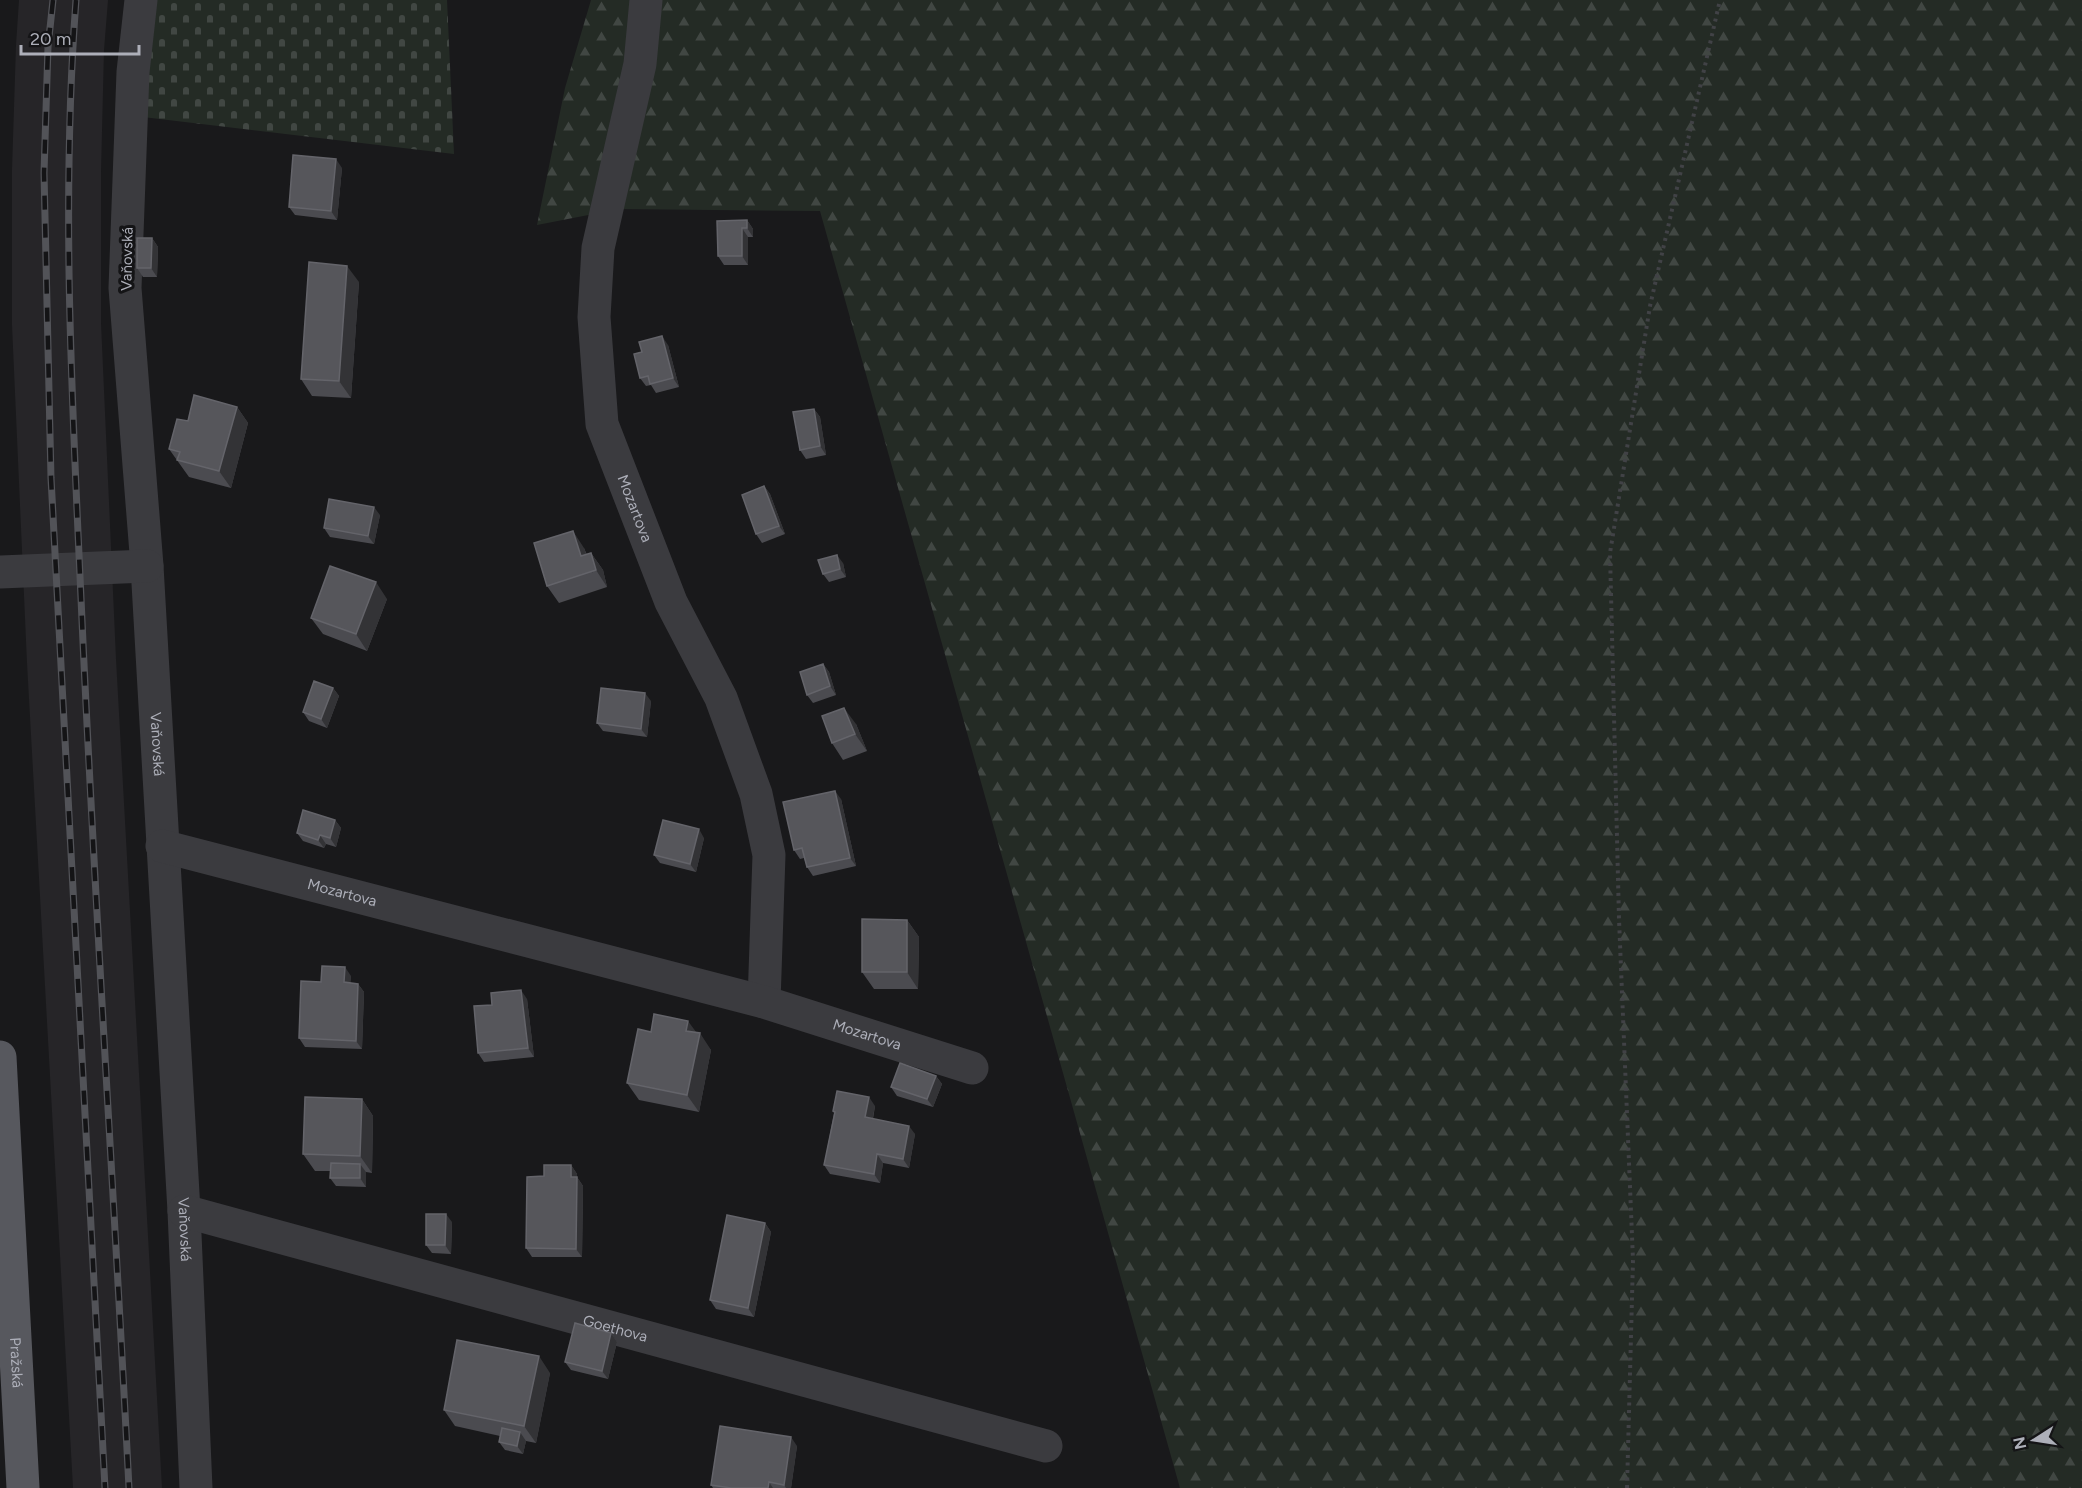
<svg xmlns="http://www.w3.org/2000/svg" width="2082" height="1488" font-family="Figtree,sans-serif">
<defs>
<pattern id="forest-firs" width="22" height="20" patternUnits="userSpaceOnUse" patternTransform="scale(1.5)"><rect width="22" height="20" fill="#242b25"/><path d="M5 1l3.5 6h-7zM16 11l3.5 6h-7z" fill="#414743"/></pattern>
<pattern id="cemetery-stones" width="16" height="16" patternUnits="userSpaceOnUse" patternTransform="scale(1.5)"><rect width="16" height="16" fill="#242b25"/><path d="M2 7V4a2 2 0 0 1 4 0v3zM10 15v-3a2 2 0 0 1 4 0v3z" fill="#414743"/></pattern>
</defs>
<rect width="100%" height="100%" fill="#19191b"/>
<path fill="#262528" d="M19,0H108L104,50L101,172V323L116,659L162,1488H73L27,663L12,325V170L16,45Z"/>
<path fill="url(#forest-firs)" d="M591,0H2082V1488H1180L820,211L619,209L537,225L565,88Z"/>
<path fill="url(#cemetery-stones)" d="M154,0H447L454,154L143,117Z"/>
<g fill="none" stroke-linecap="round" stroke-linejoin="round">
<path stroke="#414246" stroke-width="4" stroke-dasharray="3 4.5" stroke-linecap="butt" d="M1627,1488L1633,1260L1619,919L1610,553L1650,306L1720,0"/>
<g stroke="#3b3b3f" stroke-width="33">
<path id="s1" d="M141,0L133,72L125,288L147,566L184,1211L196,1488"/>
<path id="s2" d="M646,0L640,64L598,248L594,317L602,424L671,602L721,698L756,794L769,855L764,1002"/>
<path d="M0,572L147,566"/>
<path id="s3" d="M162,846L764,1002L972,1068"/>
<path id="s4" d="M184,1211L1046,1446"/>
</g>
<path stroke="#57585e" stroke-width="33" id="s5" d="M0,1057L23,1488"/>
<g stroke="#525358" stroke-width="7">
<path id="rail" d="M53,0L48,47L44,173L51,478L105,1488
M76,0C61,200 72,399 81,598C94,895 114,1191 129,1488"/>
</g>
<use href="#rail" stroke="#141416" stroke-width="4.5" stroke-dasharray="14" stroke-linecap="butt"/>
</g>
<path fill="#4b4b50" d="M342,168L337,220L295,215L289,207Z
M747,220L753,229V237H748V265H724L718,256Z
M152,238L158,247L157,277H143L137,268Z
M359,282L351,398L312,396L301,379Z
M668,345L679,387L656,393L651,385L646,386L640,378Z
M237,407L248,423L231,488L189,477L169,449L188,421Z
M814,409L820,417L826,455L806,459L800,450Z
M764,486L770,494L785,534L762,543L756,534Z
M380,515L374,544L330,537L324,528Z
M584,548L587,555L591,553L603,570L607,587L559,603L547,586Z
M843,563L846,577L829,582L823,574Z
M387,599L367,651L323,634L311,618Z
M823,664L829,672L836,695L813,703L807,695Z
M333,688L339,696L327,728L309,721L303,712Z
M651,701L647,737L603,731L597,723Z
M856,724L867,751L843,760L832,743Z
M841,799L856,866L813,876L807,867L804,858L800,859L794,850Z
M335,820L341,828L336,847L326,844L324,848L303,841L297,833Z
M704,838L696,872L660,863L654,855Z
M907,920L919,937L918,989H874L862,972Z
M351,976L350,983L358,984L364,992L362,1049L305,1047L299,1038L321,982Z
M527,999L534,1057L484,1062L478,1053L492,1005Z
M651,1032L696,1033L711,1050L699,1112L639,1100L627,1083Z
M936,1076L942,1084L933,1107L897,1096L891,1087Z
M362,1099L373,1116L372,1173L366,1172V1187L336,1186L330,1178L331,1171H315L303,1154Z
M875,1106L873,1119L915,1134L909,1168L883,1163L880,1183L830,1174L824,1165L834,1113L833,1111Z
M571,1165L577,1174V1177L583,1186L582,1257H532L526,1248L544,1176Z
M452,1222L451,1254L432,1253L426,1245Z
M765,1223L771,1232L754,1317L716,1309L710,1300Z
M611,1333L617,1342L608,1379L571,1370L565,1362Z
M550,1373L536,1443L526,1441L523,1454L505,1450L499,1442L500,1436L455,1426L444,1410Z
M797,1446L791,1488H713L711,1485Z"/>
<path fill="#333336" d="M336,159L342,168L337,220L331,211Z
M747,220L753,229V237L747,228Z
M742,228L748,237V265L742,256Z
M152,238L158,247L157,277L151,268Z
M347,266L359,282L351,398L339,381Z
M662,336L668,345L679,387L673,378Z
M237,407L248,423L231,488L219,471Z
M814,409L820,417L826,455L820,446Z
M764,486L770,494L785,534L779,526Z
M374,507L380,515L374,544L368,536Z
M573,531L584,548L593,573L581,556Z
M591,553L603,570L607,587L596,570Z
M837,555L843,563L846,577L840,569Z
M376,582L387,599L367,651L356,634Z
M823,664L829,672L836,695L830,686Z
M333,688L339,696L327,728L321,719Z
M645,693L651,701L647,737L641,729Z
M844,708L856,724L867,751L855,734Z
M835,791L841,799L856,866L850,858Z
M335,820L341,828L336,847L330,838Z
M699,829L704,838L696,872L690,864Z
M320,835L326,844L324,848L318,840Z
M907,920L919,937L918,989L907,972Z
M345,967L351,976L350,991L344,982Z
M358,984L364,992L362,1049L356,1041Z
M521,990L527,999L534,1057L528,1048Z
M688,1021L699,1036L700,1033L711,1050L699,1112L687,1095L686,1031Z
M936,1076L942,1084L933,1107L927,1099Z
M869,1097L875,1106L871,1126L865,1117Z
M362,1099L373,1116L372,1173L360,1156Z
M909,1126L915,1134L909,1168L903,1159Z
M877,1154L883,1163L880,1183L874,1174Z
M360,1164L366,1172V1187L360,1178Z
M571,1165L577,1174V1177L583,1186L582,1257L576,1249Z
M446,1214L452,1222L451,1254L445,1245Z
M765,1223L771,1232L754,1317L748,1308Z
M611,1333L617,1342L608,1379L602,1371Z
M539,1356L550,1373L536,1443L524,1426Z
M520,1432L526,1441L523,1454L517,1446Z
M791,1437L797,1446L791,1488H786L784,1485Z
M769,1482L773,1488H768Z"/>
<path fill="#56565b" stroke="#64646a" stroke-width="1.5" d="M293,155L336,159L331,211L289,207Z
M747,220V228H742V256H718L717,221Z
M137,238H152L151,268H137Z
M309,262L347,266L339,381L301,379Z
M662,336L673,378L650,384L648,376L640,378L634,354L642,352L639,342Z
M194,395L237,407L219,471L177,460L180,452L169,449L177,419L188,421Z
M814,409L820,446L800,450L793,412Z
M764,486L779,526L756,534L742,495Z
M329,499L374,507L368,536L324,528Z
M573,531L581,556L591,553L596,570L547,586L534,543Z
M837,555L840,569L823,574L818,560Z
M330,566L376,582L356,634L311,618Z
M823,664L830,686L807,695L800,672Z
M314,681L333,688L321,719L303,712Z
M601,688L645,693L641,729L597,723Z
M844,708L855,734L832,743L822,716Z
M835,791L850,858L807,867L802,848L794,850L783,802Z
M303,810L335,820L330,838L320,835L318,840L297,833Z
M663,820L699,829L690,864L654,855Z
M862,919L907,920V972H862Z
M322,966L345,967L344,982L358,984L356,1041L299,1038L301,981L321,982Z
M521,990L528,1048L478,1053L474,1006L492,1005L491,993Z
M654,1014L688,1021L686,1031L700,1033L687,1095L627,1083L638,1029L651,1032Z
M900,1063L936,1076L927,1099L891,1087Z
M837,1091L869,1097L865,1117L909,1126L903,1159L877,1154L874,1174L824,1165L835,1112L833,1111Z
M305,1097L362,1099L360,1156L303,1154Z
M331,1163L360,1164V1178H330Z
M544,1165H571V1177H577L576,1249L526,1248L527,1177L544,1176Z
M426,1214H446L445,1245H426Z
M727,1215L765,1223L748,1308L710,1300Z
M575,1323L611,1333L602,1371L565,1362Z
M457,1340L539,1356L524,1426L444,1410Z
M720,1426L791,1437L784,1485L769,1482L768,1488H731L711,1485Z
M502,1428L520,1432L517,1446L499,1442Z"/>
<g text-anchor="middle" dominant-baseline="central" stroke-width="6" stroke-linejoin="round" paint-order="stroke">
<g font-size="15" fill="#adafb9" stroke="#141416">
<text transform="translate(127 259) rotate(-89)">Vaňovská</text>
<text stroke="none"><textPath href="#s2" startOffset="520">Mozartova</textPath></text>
<text stroke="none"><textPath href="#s1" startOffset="746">Vaňovská</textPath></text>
<text stroke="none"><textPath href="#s3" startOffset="186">Mozartova</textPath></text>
<text stroke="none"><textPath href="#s3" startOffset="730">Mozartova</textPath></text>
<text stroke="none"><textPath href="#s1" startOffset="1232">Vaňovská</textPath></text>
<text stroke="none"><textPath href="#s4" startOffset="447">Goethova</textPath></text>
<text stroke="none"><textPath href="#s5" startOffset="306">Pražská</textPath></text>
</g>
</g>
<g transform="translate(2034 1440) rotate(258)" stroke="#141416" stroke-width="4.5" paint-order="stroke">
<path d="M0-4.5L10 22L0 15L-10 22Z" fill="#adafb9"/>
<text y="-9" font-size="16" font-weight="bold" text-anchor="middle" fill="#adafb9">N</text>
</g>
<path d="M21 45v9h118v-9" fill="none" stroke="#adafb9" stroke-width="3"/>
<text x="30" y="45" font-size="18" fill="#adafb9" stroke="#141416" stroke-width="4.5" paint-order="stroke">20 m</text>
</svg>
